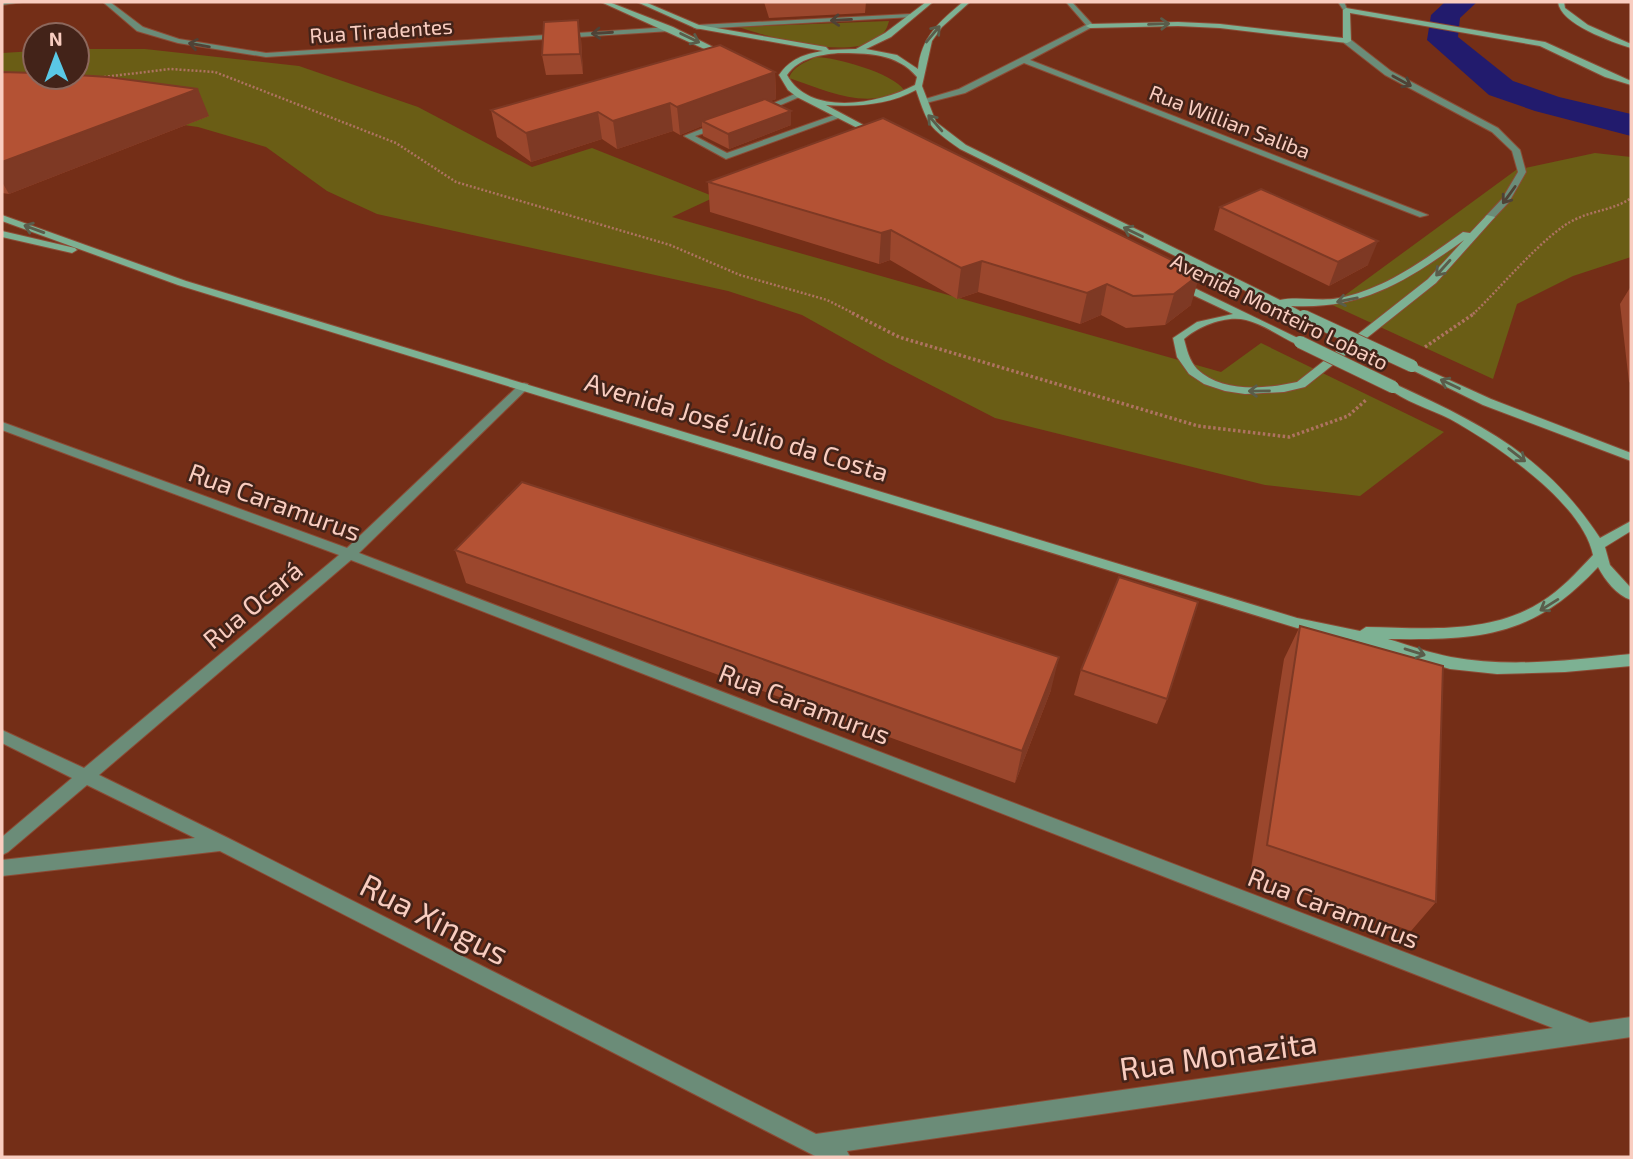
<svg xmlns="http://www.w3.org/2000/svg" width="1633" height="1159" font-family="'Exo 2',sans-serif">
<rect width="100%" height="100%" fill="#742e17"/>
<path fill="#6a5d15" d="M889,21C878,71 770,37 738,27Z
M77,49H145L299,66L418,107L532,167L592,148L715,197L672,217L1221,372L1261,343L1444,432L1360,496L1265,485L995,418L886,362L802,315L728,291L377,214L327,191L266,147L198,127L120,116L2,111V53L35,51V77H77Z
M815,57C835,57 893,73 904,90C864,110 828,91 789,78C793,66 805,63 815,57Z
M1595,153L1631,157V257L1573,276L1517,304L1493,379L1328,303L1333,304L1516,170Z"/>
<g fill="none" stroke-linecap="round" stroke-linejoin="round">
<path fill="#221b6d" fill-rule="evenodd" d="M1445,2H1477L1460,18L1458,37L1513,81L1559,97L1631,114V136L1535,111L1489,95L1427,40L1431,15Z"/>
<g stroke="#8c4b35" stroke-width="2">
<path id="lane" d="M797,93L804,95L762,113L755,111Z
M837,114L844,116L726,159L684,136L717,123H723V127L695,136L727,153Z"/>
</g>
<g stroke="#8c4b35" stroke-width="2">
<path id="street" d="M2,2H23L2,5Z
M103,2H110L143,27L179,39L266,53L670,27L674,29L670,31L266,57L178,43L137,31Z
M1066,2H1072L1094,26L1030,60L1428,215L1420,217L1024,63L965,93L922,104V100L959,89L1086,25Z
M1338,2H1344L1348,11H1344Z
M910,14L912,17L697,29L693,27L697,25Z
M1344,39H1350L1391,71L1498,128L1520,150L1526,172L1509,202L1493,219L1485,217L1502,199L1518,172L1512,151L1492,132L1385,75L1344,43Z
M524,383L528,384V388L359,553L1590,1023L1631,1017V1037L847,1151L850,1157H817L220,851L2,876V860L195,838L87,785L8,852L2,855V837L72,778L2,743V730L84,768L339,555L2,430V422L347,548L520,384ZM351,560L1553,1028L816,1134L228,838L99,775Z"/>
</g>
<g stroke="#8c4b35" stroke-width="2">
<path id="secondary" d="M601,2H609L673,27L729,55L722,57Z
M637,2H645L699,25L826,47L829,50L856,49L885,33L926,2H933L891,37L866,49L897,55L918,69C921,37 940,21 963,2H970L942,27L932,41L922,86L936,122L966,145L1280,300C1299,296 1320,302 1339,298C1386,289 1425,259 1463,232L1470,233L1487,215L1495,217L1436,283L1305,387L1284,392L1245,394L1225,391L1204,384L1189,374L1177,357L1173,338L1197,322L1233,314L1174,286V282H1182L1306,342L1304,344H1296C1281,337 1263,324 1246,320C1226,315 1199,326 1184,339C1187,350 1189,360 1197,369C1222,393 1266,389 1297,382L1428,279L1464,240C1408,280 1363,310 1291,306L1309,316L1304,319L1300,318L960,149C928,126 929,127 916,90C889,105 857,107 826,105L882,135L875,137L797,97L788,90L779,75C790,59 804,54 823,51L695,28ZM838,53C867,53 897,53 917,77L915,85C879,104 810,117 787,75C799,58 819,55 838,53Z
M1558,2H1564L1565,8L1588,25L1631,44V48C1612,42 1560,24 1558,2Z
M1346,8L1545,42L1631,81V85L1605,77L1540,46L1350,13L1351,41L1347,43L1220,28L1178,26L1090,28L1086,26L1090,24L1178,22L1220,24L1343,38V10Z
M2,215L186,281L1297,618L1360,631L1366,627C1424,628 1489,635 1541,602C1561,590 1577,572 1593,555C1582,502 1495,444 1450,419C1430,409 1403,401 1387,387L1389,385H1397C1482,424 1547,457 1600,538L1631,521V531L1605,547L1610,565L1631,588V600C1616,595 1605,580 1598,567C1532,638 1480,640 1388,639C1408,645 1430,653 1451,657C1510,668 1572,660 1631,654V666L1565,672L1497,674L1450,669L1349,639L1297,628L178,285L2,221Z
M2,231L75,248L77,250L72,253L2,237Z
M1412,363L1491,399L1631,453V461L1483,405L1408,368V364Z"/>
</g>
<path stroke="#ae7361" stroke-width="2.5" stroke-dasharray="2 2" stroke-linecap="butt" d="M104,77L170,69L215,72L396,143L456,182L670,245L740,275L827,300L855,314
M1473,314C1499,290 1546,232 1576,219C1595,210 1614,210 1631,198"/>
<path stroke="#ae7361" stroke-width="3.5" stroke-dasharray="2.5 2.5" stroke-linecap="butt" d="M852,313L899,337L1198,426L1289,437L1348,416L1366,400
M1425,347L1475,313"/>
<use href="#lane" fill="#6b8c78" fill-rule="evenodd"/>
<use href="#street" fill="#6b8c78" fill-rule="evenodd"/>
<use href="#secondary" fill="#7db193" fill-rule="evenodd"/>
<g stroke="#8c4b35" stroke-width="14" stroke-linecap="butt">
<path id="secondary-bridge" d="M1304,316L1412,366
M1300,342L1393,387"/>
</g>
<use href="#secondary-bridge" stroke="#7db193" stroke-width="12"/>
</g>
<path fill="#9b472d" d="M764,2H866L865,13L769,18Z
M581,39L583,74L546,75L542,55Z
M2,72L209,116L9,194L2,193Z
M775,72L776,99L770,101L791,125L729,149L703,136L702,126L680,135L673,131L617,149L602,139L531,162L497,137L491,110Z
M883,118L1191,305L1165,325L1126,328L1101,315L1080,324L978,292L957,299L890,260L879,264L710,212L708,182Z
M1220,207L1368,265L1329,286L1214,230Z
M1631,286V383L1629,382L1620,304Z
M455,550L1051,690L1015,783L466,583Z
M1300,626L1436,902L1411,931L1250,875L1284,659Z
M1081,670L1167,699L1157,724L1074,695Z"/>
<path fill="#7e3924" d="M578,20L581,39L583,74L580,54Z
M775,72L776,99L708,124L702,121V126L680,135L677,107Z
M198,89L209,116L9,194L2,182V162Z
M670,103L673,131L617,149L613,121Z
M791,111V125L729,149L728,134Z
M598,112L602,139L531,162L526,133Z
M891,230L890,260L879,264L881,233Z
M1378,241L1368,265L1329,286L1338,262Z
M982,261L978,292L957,299L961,268Z
M1200,274L1191,305L1165,325L1174,294Z
M1107,284L1101,315L1080,324L1087,293Z
M1059,657L1051,690L1015,783L1022,751Z"/>
<path fill="#b45234" stroke="#7e3924" stroke-width="2" d="M578,20L580,54L542,55L544,22Z
M720,45L775,72L677,107L670,103L613,121L598,112L526,133L491,110Z
M2,72L35,73V77H77V75L108,77L198,89L2,162Z
M765,99L791,111L728,134L702,121Z
M883,118L1200,274L1174,294L1133,296L1107,284L1087,293L982,261L961,268L891,230L881,233L708,182Z
M1261,189L1378,241L1338,262L1220,207Z
M522,482L1059,657L1022,751L455,550Z
M1119,577L1198,602L1167,699L1081,670Z
M1300,626L1443,666L1436,902L1267,845Z"/>
<defs><path id="oneway-shaft" d="M-6 0H5M1.5-3L5.5 0L1.5 3" fill="none" stroke-width="1.6" stroke-linecap="round" stroke-linejoin="round" transform="scale(1.75)"/></defs>
<g stroke="#4f4236">
<use href="#oneway-shaft" transform="translate(841 20) rotate(177)"/>
<use href="#oneway-shaft" transform="translate(602 33) rotate(176)"/>
<use href="#oneway-shaft" transform="translate(199 45) rotate(-170)"/>
<use href="#oneway-shaft" transform="translate(1402 81) rotate(29)"/>
<use href="#oneway-shaft" transform="translate(1509 195) rotate(126)"/>
</g>
<g stroke="#5a5c4a">
<use href="#oneway-shaft" transform="translate(1159 24) rotate(-2)"/>
<use href="#oneway-shaft" transform="translate(933 34) rotate(-50)"/>
<use href="#oneway-shaft" transform="translate(690 38) rotate(26)"/>
<use href="#oneway-shaft" transform="translate(935 123) rotate(-131)"/>
<use href="#oneway-shaft" transform="translate(34 229) rotate(-160)"/>
<use href="#oneway-shaft" transform="translate(1133 232) rotate(-154)"/>
<use href="#oneway-shaft" transform="translate(1443 268) rotate(132)"/>
<use href="#oneway-shaft" transform="translate(1347 300) rotate(169)"/>
<use href="#oneway-shaft" transform="translate(1450 384) rotate(-155)"/>
<use href="#oneway-shaft" transform="translate(1259 391) rotate(179)"/>
<use href="#oneway-shaft" transform="translate(1517 455) rotate(38)"/>
<use href="#oneway-shaft" transform="translate(1549 605) rotate(148)"/>
<use href="#oneway-shaft" transform="translate(1415 652) rotate(17)"/>
</g>
<g text-anchor="middle" dominant-baseline="central" stroke-width="5" stroke-linejoin="round" paint-order="stroke">
<g font-size="21" fill="#f9cdc0" stroke="#432319">
<text transform="translate(381 30) rotate(-4)">Rua Tiradentes</text>
<text transform="translate(1230 121) rotate(21)">Rua Willian Saliba</text>
<text transform="translate(1280 311) rotate(26)">Avenida Monteiro Lobato</text>
</g>
<g font-size="26" fill="#f9cdc0" stroke="#432319">
<text transform="translate(737 426) rotate(17)">Avenida José Júlio da Costa</text>
<text transform="translate(275 501) rotate(20)">Rua Caramurus</text>
<text transform="translate(252 604) rotate(-40)">Rua Ocará</text>
<text transform="translate(805 703) rotate(21)">Rua Caramurus</text>
<text transform="translate(1334 907) rotate(21)">Rua Caramurus</text>
</g>
<g font-size="32" fill="#f9cdc0" stroke="#432319">
<text transform="translate(435 918) rotate(27)">Rua Xingus</text>
<text transform="translate(1218 1054) rotate(-8)">Rua Monazita</text>
</g>
</g>
<rect width="1633" height="1159" fill="none" stroke="#f9cdc0" stroke-width="7"/>
<g transform="translate(56 56) rotate(359)"><circle r="33" fill="#432319" stroke="#8c675c" stroke-width="2"/>
<path d="M0-5L12 26L0 18L-12 26Z" fill="#5ac8e5"/>
<text y="-10" font-size="19" font-weight="bold" text-anchor="middle" fill="#f9cdc0">N</text>
</g>
</svg>
